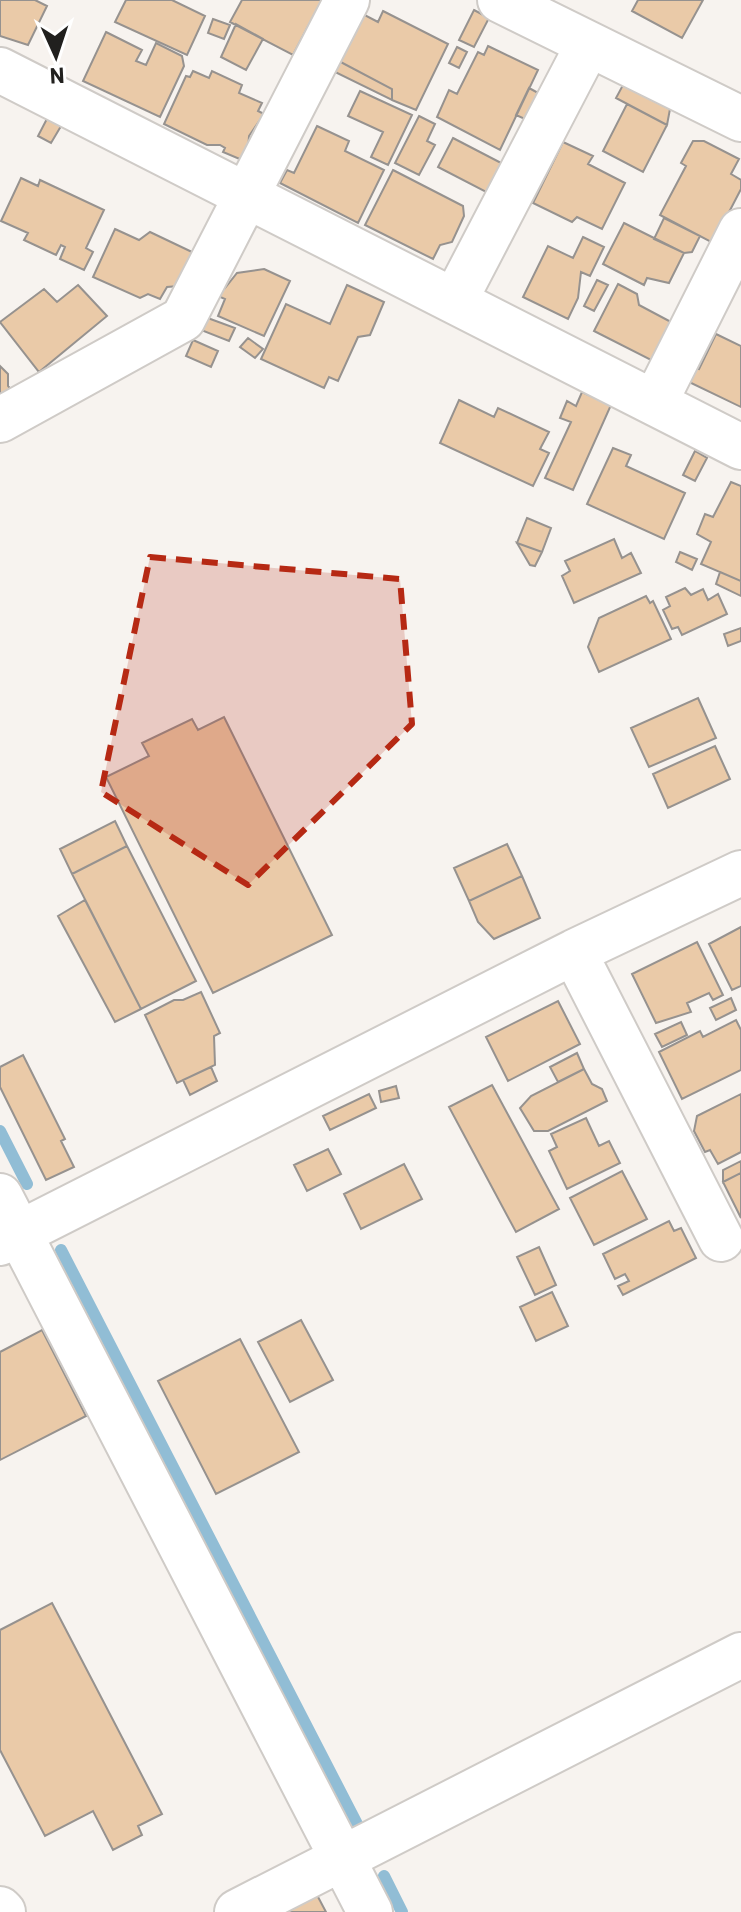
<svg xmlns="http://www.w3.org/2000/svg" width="741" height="1912" font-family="Barlow,sans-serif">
<rect width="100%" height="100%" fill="#f7f3ef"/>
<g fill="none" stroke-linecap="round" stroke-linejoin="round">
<path stroke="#91bdd5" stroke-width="12" d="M0,1131L27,1184
M61,1250L358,1826
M384,1876L402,1912"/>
</g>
<path fill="#eacaa8" stroke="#96928f" stroke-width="2" d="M0,0H35L47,6L28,45L0,36Z
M126,0H172L205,16L187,55L115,22Z
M242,0H322L293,55L230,22Z
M638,0H703L682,38L632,11Z
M474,10L489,18L474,47L459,40Z
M383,11L448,44L416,110L392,100V89L335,59L359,12L378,22Z
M213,19L230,25L224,39L208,33Z
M236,24L263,39L246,70L221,57Z
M106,32L142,50L136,61L146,65L156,43L182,56L184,66L160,117L83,81Z
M488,46L538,70L500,150L437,117L449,90L457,94L478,52L484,55Z
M457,47L467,52L459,68L449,63Z
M335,59L392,89V100L331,70Z
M193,71L209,78L212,71L242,85L239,93L262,103L258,111L264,114L249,136L248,151L242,160L223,152L225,148L220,145H207L164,124L186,76L190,77Z
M623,85L670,109L667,125L616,98Z
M529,88L540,94L527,120L516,115Z
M360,91L412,115L388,165L371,157L383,132L348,116Z
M627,104L667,125L643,172L603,151Z
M50,113L64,121L51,143L38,136Z
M419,116L435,124L427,141L435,145L419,175L395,163Z
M317,126L349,141L345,151L384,170L358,223L280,183L287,170L294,173Z
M453,138L505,165L490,194L438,167Z
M693,141H704L739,159L731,174L741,180V189L713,243L660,215L686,166L681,163Z
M563,142L593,156L588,164L625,183L602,229L577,217L572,222L533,203Z
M393,170L463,206L464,216L452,242L440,245L433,259L365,225Z
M21,178L38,186L40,180L104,210L86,248L93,252L84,270L60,259L65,247L61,245L56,255L24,240L28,233L1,221Z
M664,218L700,236L692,252L684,253L654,239Z
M624,223L684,253L669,283L647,278L644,285L603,264Z
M115,229L139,240L150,232L192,252L194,263L179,286L167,287L160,299L148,294L140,298L93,277Z
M583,237L604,247L590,276L581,272L578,298L568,319L523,297L548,246L573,258Z
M264,269L290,281L264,336L218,316L225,299L218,296L221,286L225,288L237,273Z
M597,280L608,285L594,311L584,306Z
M618,284L637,294L639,305L671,322L651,360L594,331Z
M78,285L107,316L39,372L0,322L44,289L57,302Z
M347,285L384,302L370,335L358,337L338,381L329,377L324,388L261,359L286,304L330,324Z
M205,317L235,328L229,341L201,330Z
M716,334L741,346V407L687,381L694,368L699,369Z
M248,338L263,349L255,358L240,347Z
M193,340L218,351L211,367L186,356Z
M0,366L8,374V386L13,392L0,401Z
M582,392L611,405L573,490L545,478L571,422L560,418L567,401L576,406Z
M459,400L494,417L498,408L549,432L540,449L549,453L533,486L440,443Z
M613,448L631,455L626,466L685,493L664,539L587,504Z
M695,451L707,458L695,481L683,475Z
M731,482L741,486V581L701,564L711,542L697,534L705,514L713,517Z
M527,518L551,528L542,552L517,543Z
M614,539L622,558L631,553L641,573L574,603L562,576L570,571L565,561Z
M517,543L542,552L535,566L530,565Z
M680,552L697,559L692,570L676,562Z
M720,572L741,581V596L716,584Z
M685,588L691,595L703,589L708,600L718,594L727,614L682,635L678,627L672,629L663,610L670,606L666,597Z
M646,596L650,603L653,601L671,639L599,672L588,647L599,618Z
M741,628V641L728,646L724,634Z
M698,698L716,738L649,767L631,728Z
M224,717L332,935L213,993L106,777L149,756L142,743L192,719L198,730Z
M715,746L730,779L668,808L653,774Z
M115,821L127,846L72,874L60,849Z
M507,844L522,876L469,901L454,868Z
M127,846L196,981L141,1009L72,874Z
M522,876L540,918L494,939L478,922L469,901Z
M85,900L141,1009L115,1022L58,916Z
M741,927V986L732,990L709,944Z
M697,942L723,995L713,1000L709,993L687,1003L691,1012L656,1023L632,974Z
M201,992L220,1033L214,1036L215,1065L177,1083L145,1015L174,1000H183Z
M731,998L736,1010L716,1020L710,1008Z
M558,1001L580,1044L508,1081L486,1037Z
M736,1020L741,1030V1070L682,1099L659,1052L700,1031L703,1037Z
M681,1022L687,1035L662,1047L655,1034Z
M577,1053L584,1069L558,1082L550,1067Z
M23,1055L65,1139L61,1141L74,1167L46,1180L0,1087V1067Z
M211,1067L217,1081L190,1095L183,1080Z
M584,1069L592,1084L602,1089L607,1101L548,1131H534L520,1108L531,1096Z
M492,1085L559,1209L516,1232L449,1107Z
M396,1086L399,1098L381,1102L379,1091Z
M369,1094L376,1108L330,1130L323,1116Z
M741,1094V1152L718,1164L710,1150L705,1152L694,1131L697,1116Z
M586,1118L599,1146L609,1141L620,1163L567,1189L549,1151L557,1147L551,1134Z
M328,1149L341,1174L307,1191L294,1165Z
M741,1161V1173L723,1182V1170Z
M404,1164L422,1199L361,1229L344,1194Z
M622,1171L647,1219L594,1245L570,1198Z
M741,1173V1218L723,1182Z
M669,1221L674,1231L681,1228L696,1258L623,1295L618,1286L629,1281L625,1274L615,1279L603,1254Z
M539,1247L556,1285L535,1295L517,1257Z
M552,1292L568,1326L536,1341L520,1307Z
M301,1320L333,1380L290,1402L258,1342Z
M42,1330L86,1416L0,1460V1352Z
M240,1339L299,1452L216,1494L158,1381Z
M52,1603L162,1814L138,1826L142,1835L113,1850L93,1811L45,1836L0,1750V1630Z
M317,1895L326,1912H285Z"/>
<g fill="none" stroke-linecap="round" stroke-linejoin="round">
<g stroke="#cfcbc7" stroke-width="48">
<path id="minor" d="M0,70L741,447
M455,300L588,45
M655,402L741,231
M0,420L183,319L347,0
M574,952L721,1239
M0,1196L370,1912
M0,1243L574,952L741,873
M237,1912L741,1655"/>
</g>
<g stroke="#cfcbc7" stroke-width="48">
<path id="major" d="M500,0L741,119"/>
</g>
<g stroke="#cfcbc7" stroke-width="48">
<path id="highway" d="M0,1909L3,1912"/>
</g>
<use href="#minor" stroke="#fff" stroke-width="44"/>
<use href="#major" stroke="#fff" stroke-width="44"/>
<use href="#highway" stroke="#fff" stroke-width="44"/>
</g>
<path fill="#b62914" fill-opacity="0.2" stroke="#b62914" stroke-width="6" stroke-dasharray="16 10" stroke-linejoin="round" d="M150,557L400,579L412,724L248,885L101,792Z"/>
<g transform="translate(56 56) rotate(177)" stroke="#ffffff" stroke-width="6" paint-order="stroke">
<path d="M0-6L14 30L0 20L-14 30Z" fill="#21201e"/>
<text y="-12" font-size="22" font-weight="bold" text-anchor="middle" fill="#21201e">N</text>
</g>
</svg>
